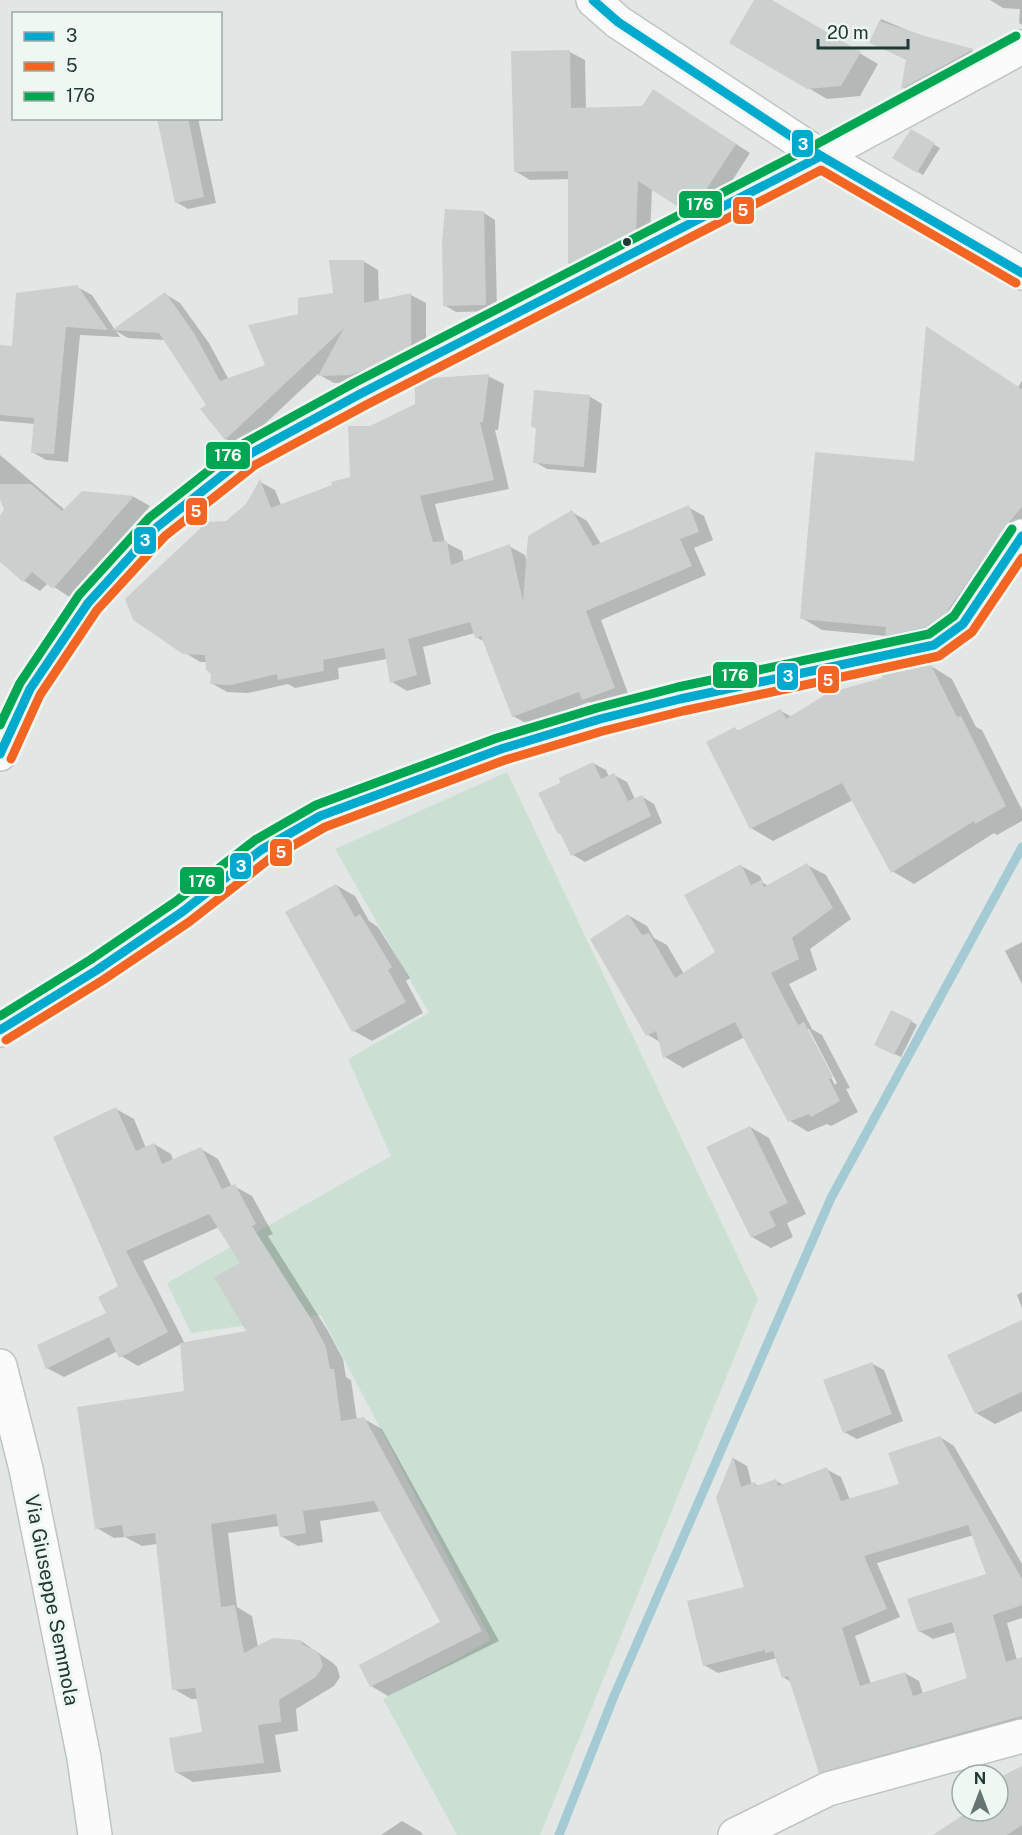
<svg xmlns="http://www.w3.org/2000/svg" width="1022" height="1835" font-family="'Public Sans',sans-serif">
<rect width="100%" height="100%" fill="#e2e7e5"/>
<path fill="#cbe0d3" d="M507,772L758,1299L540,1835H457L383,1699L491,1640L321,1315L191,1333L167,1283L391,1156L348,1059L429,1013L335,849Z"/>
<path fill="#0003" fill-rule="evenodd" d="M756,0H769L878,64L860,96L827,99L731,42Z
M990,0H1022V25L1019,23L1020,9L1003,8Z
M881,19L919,35L973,51L982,56L912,94L903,88L907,60L871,43Z
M570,52L585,60L586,109L643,108L668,100L750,153L717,204L696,215L652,189L650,239L584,273L569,265V179L530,180L515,171Z
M158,118H198L216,203L188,209L176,202Z
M911,131L940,148L923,175L894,158Z
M484,213L495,220L497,311L456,312L444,305Z
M363,261L378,270L379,301L411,295L426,303V355L366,382L334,383L318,374L240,447L226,439L208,405L165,340L128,338L116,331L120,337L80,335L68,462L46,460L32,452L35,424L0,421V346L13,347L77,287L92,295L115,330L165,294L180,303L209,343L229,380L267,366L300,316L334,294Z
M488,376L504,384L498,430H495L509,489L435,504L445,542L462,551L464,562L509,546L525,555L527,563L572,512L587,521L601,544L688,507L704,516L713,540L694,548L706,575L601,620L629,696L598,708L589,702L529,725L513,716L485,642L476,637L475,633L423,647L431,684L407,691L392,682L387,659L338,668L339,679L295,688L288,684L248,693L227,692L211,683L212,673L207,662H200L184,652L226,522L247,505L260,482L275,490L281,505L351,478L370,427Z
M1022,381V543L966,624L906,647L887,636L822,630L802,618L916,462L1018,387Z
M589,396L602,404L596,473L547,469L535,462L537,429L532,426Z
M0,455L65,510L82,493L134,497L150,506L71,598L48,583L40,591L24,581L0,560V517L6,510L0,494Z
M931,666L952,679L976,727L982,730L1022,810V821L997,835L994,833L914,884L892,871L853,800L773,841L751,828L735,729L740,732L781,711L792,717Z
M593,763L606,770L609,777L614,775L627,782L635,799L641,796L654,804L662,823L585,862L573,855L562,835L559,833L561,784Z
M807,865L826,875L851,919L810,949L817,970L789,984L812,1029L822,1035L850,1088L846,1089L858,1112L831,1126L827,1124L808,1132L790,1121L745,1037L683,1068L665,1057L660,1042L648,1035L628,915L647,926L654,938L667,945L684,974L717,952L741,866L760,876L763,883L769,886ZM806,1029H809L837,1083L835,1085Z
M336,885L355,896L369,921L378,927L410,978L406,981L423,1013L372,1041L354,1031Z
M1022,942V984L1005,951Z
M911,1021L917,1025L901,1057L881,1048Z
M116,1109L134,1119L146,1148L154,1144L171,1154L173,1160L201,1149L218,1159L232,1187L234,1186L252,1196L273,1234L268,1236L328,1331L343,1359L346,1377L351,1380L357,1420L364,1419L382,1429L499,1641L388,1696L371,1686L442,1622L382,1511L320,1521L323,1542L298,1546L281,1536L279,1526L228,1533L237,1607L252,1616L258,1647L301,1641L333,1663L337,1667L340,1677L334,1686L296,1709L298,1731L275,1735L281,1772L193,1782L176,1772L203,1733L198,1699H191L174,1689L157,1544L142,1546L125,1537L114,1538L97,1528L186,1392L181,1344L138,1366L121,1356L118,1351L64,1377L47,1368L108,1313L120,1287ZM219,1227L242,1264L248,1332L185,1344L143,1261Z
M750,1127L769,1138L806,1214L787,1223L793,1237L771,1248L752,1237Z
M1022,1292V1308L1017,1295Z
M1022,1322V1411L995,1424L976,1413Z
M871,1363L884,1370L903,1421L857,1439L844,1432Z
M940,1437L954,1446L1022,1564V1618L1007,1623L1017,1660L1022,1658V1728L834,1780L820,1772L791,1682L783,1677L777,1658L718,1673L704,1665L746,1588L733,1458L747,1466L752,1485L755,1484L759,1486L776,1481L784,1485L826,1469L841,1477L850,1500L901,1485ZM974,1535L988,1575L919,1631L933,1639L956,1632L969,1679L923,1694L919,1681L905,1673L871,1684L855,1636L900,1617L877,1563Z
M1022,1767V1835H947L972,1811H998V1794Z
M402,1821L421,1832L423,1835H381Z"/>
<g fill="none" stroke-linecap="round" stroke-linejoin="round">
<path stroke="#a4cad4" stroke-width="9" d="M559,1835L614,1696L831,1198L1022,847"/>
</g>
<path fill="#cbd0ce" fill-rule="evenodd" d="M754,0H772L861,52L841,86L807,89L729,43Z
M879,21L928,37L974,49L901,89L906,59L869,43Z
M570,50L571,108L642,106L653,89L736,144L702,196L680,208L638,181L636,231L568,266V171L514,172L511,51Z
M157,118H188L204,197L175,203Z
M911,129L935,143L917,173L892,158Z
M445,209L484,211L486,305L443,306L442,241Z
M329,260H364V303L411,293V346L370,368L350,375L318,376L344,328L225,440L200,409L206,405L159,333L112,330L165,292L194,333L220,381L265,365L248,325L298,314V298L333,293Z
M77,285L108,330L66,327L54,454L31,453L34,418L0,415V345L12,346L16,293Z
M926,326L1022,389V507L1006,526L946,613L926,627L885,636L886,627L800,619L815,452L914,461Z
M489,374L483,422H480L494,480L420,496L433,542L447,541L451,565L510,544L523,601L528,536L572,510L593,546L689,505L699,532L680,539L692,566L586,611L615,688L582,700L579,692L512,717L481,636L475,638L470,622L408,639L417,675L390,683L384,648L323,660L324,671L278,680L277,674L231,685L210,684L211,674L206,670L205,655L183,654L133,620L125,599L207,522L226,521L246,504L260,479L271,508L332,485L331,482L350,477L348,426H370L415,404V387L433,378Z
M534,390L590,395L584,467L533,463L536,428L531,427Z
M0,484H31L62,511L82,491L134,496L53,589L32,572L23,582L0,562V515L4,510L0,499Z
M931,665L957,717L961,716L1006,806L975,824L974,821L891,873L842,783L750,829L706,742L735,727L737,731L781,709L786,719L828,693L882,678V675Z
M593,762L601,779L614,773L628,801L642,795L651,816L571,856L560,833L558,834L538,793L560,783L559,778Z
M807,863L833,908L792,938L799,959L771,973L798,1025L804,1022L833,1077L829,1079L840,1101L811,1117L809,1114L788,1122L735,1022L663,1058L656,1031L646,1036L590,939L628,914L642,935L649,933L675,978L715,952L684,895L741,864L751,885L761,880L764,887Z
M336,884L355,917L360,914L392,967L388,970L406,1002L352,1032L285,912Z
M891,1010L912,1020L894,1055L874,1045Z
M116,1107L136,1151L154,1143L162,1164L201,1147L222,1189L235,1184L256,1224L252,1226L311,1319L326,1347L330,1369H334L341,1421L364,1417L482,1631L370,1687L359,1665L440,1622L374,1501L303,1511L306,1533L280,1537L276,1514L211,1524L221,1607L235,1605L244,1653L273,1638L301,1640L302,1644L316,1651L320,1656L323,1666L316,1677L279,1700L281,1722L258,1725L264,1763L175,1773L169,1738L202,1732L195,1688L172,1690L155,1533L124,1537L122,1525L95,1529L77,1407L184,1391L180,1343L246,1331L214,1277L240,1263L209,1214L126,1251L168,1332L119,1358L109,1337L46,1369L37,1345L106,1313L98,1297L118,1286L53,1137Z
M750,1126L788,1203L769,1212L776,1226L751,1238L706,1147Z
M1022,1320V1392L975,1414L947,1355Z
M872,1362L892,1414L843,1433L823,1380Z
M940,1436L1022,1579V1605L993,1615L1006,1662L1022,1657V1716L819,1773L788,1676L782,1678L773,1651L765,1653V1650L703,1666L687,1601L744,1587L716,1498L733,1456L741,1487L755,1482L756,1486L776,1479L778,1486L827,1467L841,1501L899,1484L888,1453ZM968,1525L986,1574L907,1599L918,1632L952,1622L967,1678L913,1696L905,1672L860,1686L842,1628L887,1609L864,1556Z
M1022,1766V1825L1007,1835H933L969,1811H998V1778Z"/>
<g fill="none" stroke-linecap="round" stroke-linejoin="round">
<g stroke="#bfc4c2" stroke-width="36">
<path id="minor" d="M0,1366L26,1469L84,1758L95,1835
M735,1835L828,1789L1022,1736"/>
</g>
<g stroke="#bfc4c2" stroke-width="36">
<path id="tertiary" d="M0,754L30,689L88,603L157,527L248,455L360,394L821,156L1022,47
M0,1030L97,970L182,912L261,850L320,816L501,749L600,719L680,699L934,645L963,624L1022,536"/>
</g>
<g stroke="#bec5c2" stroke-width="36">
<path id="secondary" d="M593,0L618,22L821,156L1022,273"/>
</g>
<use href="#minor" stroke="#fbfbfb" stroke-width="33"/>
<use href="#tertiary" stroke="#fbfbfb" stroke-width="33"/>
<use href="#secondary" stroke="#fbfbfb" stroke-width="33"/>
<g stroke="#eff7f3" stroke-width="14">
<path id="bus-1" d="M593,0L618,22L821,156L1022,273
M0,754L30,689L88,603L157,527L248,455L360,394L821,156
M0,1030L97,970L182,912L261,850L320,816L501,749L600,719L680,699L934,645L963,624L1022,536"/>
</g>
<g stroke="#eff7f3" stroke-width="14">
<path id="bus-2" d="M11,759L40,695L97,610L165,536L255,465L366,405L821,170L1016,283
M6,1040L103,980L189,922L268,860L325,827L505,760L603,731L683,711L939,656L972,632L1022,558"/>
</g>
<g stroke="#eff7f3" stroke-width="14">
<path id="bus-3" d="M0,725L20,683L79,595L149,518L241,445L354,383L815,145L1016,36
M0,1016L90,960L175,902L255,840L316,805L497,738L597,708L678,687L929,634L954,616L1012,529"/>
</g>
<use href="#bus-1" stroke="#00a9ce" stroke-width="9"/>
<use href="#bus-2" stroke="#f26522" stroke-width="9"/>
<use href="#bus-3" stroke="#00a651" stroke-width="9"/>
</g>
<circle fill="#213934" stroke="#eff7f3" stroke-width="2" cx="627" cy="242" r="5"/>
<g text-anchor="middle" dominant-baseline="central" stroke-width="6" stroke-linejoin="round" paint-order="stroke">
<g font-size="20" fill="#213934" stroke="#eff7f3">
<text transform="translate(52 1600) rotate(79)">Via Giuseppe Semmola</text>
</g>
</g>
<g stroke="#eff7f3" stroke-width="2">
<rect x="791" y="129" width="23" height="29" rx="6" fill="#00a9ce"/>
<rect x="678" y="190" width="45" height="29" rx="6" fill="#00a651"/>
<rect x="732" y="196" width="23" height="29" rx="6" fill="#f26522"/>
<rect x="205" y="441" width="46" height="29" rx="6" fill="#00a651"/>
<rect x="185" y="497" width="23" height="29" rx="6" fill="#f26522"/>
<rect x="133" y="526" width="24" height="29" rx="6" fill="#00a9ce"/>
<rect x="712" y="661" width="46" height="28" rx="6" fill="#00a651"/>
<rect x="776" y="662" width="23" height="29" rx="6" fill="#00a9ce"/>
<rect x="817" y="665" width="23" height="29" rx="6" fill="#f26522"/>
<rect x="269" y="838" width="24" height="29" rx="6" fill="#f26522"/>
<rect x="229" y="852" width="23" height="28" rx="6" fill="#00a9ce"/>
<rect x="179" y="866" width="46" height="29" rx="6" fill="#00a651"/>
</g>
<g font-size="16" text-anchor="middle" font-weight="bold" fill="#fff">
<text x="803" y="150">3</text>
<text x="700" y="210">176</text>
<text x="743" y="216">5</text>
<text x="228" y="461">176</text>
<text x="196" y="517">5</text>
<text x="145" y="546">3</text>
<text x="735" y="681">176</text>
<text x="788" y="682">3</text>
<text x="828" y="686">5</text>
<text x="281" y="858">5</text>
<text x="241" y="872">3</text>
<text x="202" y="887">176</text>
</g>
<rect x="12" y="12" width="210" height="108" fill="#eff7f3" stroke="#9daba7" stroke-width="1.5"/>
<rect x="24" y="32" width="30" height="9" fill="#00a9ce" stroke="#9daba7" stroke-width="1.5"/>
<text x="66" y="42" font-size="18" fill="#213934">3</text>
<rect x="24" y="62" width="30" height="9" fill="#f26522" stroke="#9daba7" stroke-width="1.5"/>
<text x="66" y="72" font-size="18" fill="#213934">5</text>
<rect x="24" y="92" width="30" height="9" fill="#00a651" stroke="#9daba7" stroke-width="1.5"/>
<text x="66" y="102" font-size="18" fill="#213934">176</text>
<g transform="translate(980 1793)"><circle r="28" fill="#eff7f3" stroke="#9daba7" stroke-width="1.5"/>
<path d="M0-4.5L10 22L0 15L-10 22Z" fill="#657672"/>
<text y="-9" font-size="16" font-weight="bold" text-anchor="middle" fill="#213934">N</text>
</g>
<path d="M818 39v9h90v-9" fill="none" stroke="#213934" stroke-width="3"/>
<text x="827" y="39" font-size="18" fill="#213934" stroke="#eff7f3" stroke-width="4.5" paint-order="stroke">20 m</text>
</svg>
